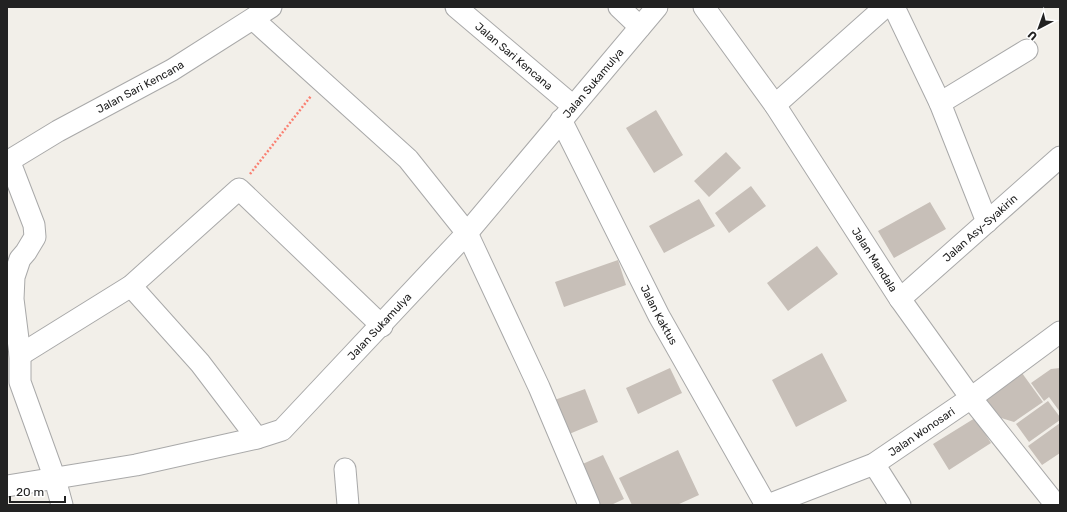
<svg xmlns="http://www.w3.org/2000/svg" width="1067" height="512" font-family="Rubik,sans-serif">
<rect width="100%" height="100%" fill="#f2efe9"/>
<path fill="#c7bfb8" d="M656,110L683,155L654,173L626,128Z
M726,152L741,168L709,197L694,181Z
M751,186L766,206L729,233L715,213Z
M699,199L715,226L664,253L649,226Z
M930,202L946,229L894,258L878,231Z
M817,246L838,274L788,311L767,283Z
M618,260L626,285L564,307L555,282Z
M822,353L847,401L796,427L772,380Z
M670,368L682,393L638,414L626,388Z
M1060,368V412L1049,397L1044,401L1031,383L1051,369Z
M1022,373L1043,402L1014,422L998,417L985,400Z
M585,389L598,422L562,437L549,402Z
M1048,401L1060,417V420L1029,442L1016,424Z
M975,418L991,443L949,470L933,444Z
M1060,423V453L1042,465L1028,446Z
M678,450L699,495L677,505H632L619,478Z
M603,455L624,499L611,505H596L578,466Z"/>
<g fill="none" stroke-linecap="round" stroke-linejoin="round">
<g stroke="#a9a9a9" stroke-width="23">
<g id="minor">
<path id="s1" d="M456,7L573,106"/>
<path d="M619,7L640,27"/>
<path id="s2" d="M704,7L775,105L900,299L971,398L1056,505"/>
<path d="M894,7L940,103L987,222"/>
<path d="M253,19L408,159L467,233L539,387L589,505"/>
<path d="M940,103L1027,50"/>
<path d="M775,105L885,7"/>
<path id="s3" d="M561,120L659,316L766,505"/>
<path d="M9,160L34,225L35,237L26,252L20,259L14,277L13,299L20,355V382L55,479L62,505"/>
<path id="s4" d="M7,162L58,131L172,70L271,7"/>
<path d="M131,286L200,363L257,438"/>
<path id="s5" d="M900,299L1060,157"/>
<path d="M20,355L131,286L239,189L382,326"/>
<path d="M874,464L900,505"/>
<path d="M345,469L348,505"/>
<path id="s6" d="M7,486L136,465L257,438L282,430L467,233L657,7"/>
<path id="s7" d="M768,505L874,464L971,398L1060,332"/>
</g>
</g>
<path stroke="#fa8072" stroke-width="2.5" stroke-dasharray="2 2" stroke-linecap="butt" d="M250,174L311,96"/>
<use href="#minor" stroke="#fff" stroke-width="21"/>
</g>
<g text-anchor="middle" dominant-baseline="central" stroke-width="3" stroke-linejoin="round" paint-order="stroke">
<g font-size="11" fill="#222" stroke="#fff">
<text stroke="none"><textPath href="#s1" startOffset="76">Jalan Sari Kencana</textPath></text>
<text stroke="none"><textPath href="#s6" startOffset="747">Jalan Sukamulya</textPath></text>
<text stroke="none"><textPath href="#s4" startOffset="153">Jalan Sari Kencana</textPath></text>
<text stroke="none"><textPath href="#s5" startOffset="107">Jalan Asy-Syakirin</textPath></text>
<text stroke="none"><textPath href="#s2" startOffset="305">Jalan Mandala</textPath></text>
<text stroke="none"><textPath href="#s3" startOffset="218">Jalan Kaktus</textPath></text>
<text stroke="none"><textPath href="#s6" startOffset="423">Jalan Sukamulya</textPath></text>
<text stroke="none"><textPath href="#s7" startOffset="171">Jalan Wonosari</textPath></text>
</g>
</g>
<rect width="1067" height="512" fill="none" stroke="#222222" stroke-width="16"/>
<g transform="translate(1039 28) rotate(221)" stroke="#ffffff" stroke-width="3" paint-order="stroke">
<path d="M0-3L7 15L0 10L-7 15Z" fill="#222222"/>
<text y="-6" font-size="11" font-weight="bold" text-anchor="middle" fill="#222222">U</text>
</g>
<path d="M10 496v6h55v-6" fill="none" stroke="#222222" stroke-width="2"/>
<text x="16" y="496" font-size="12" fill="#222222" stroke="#ffffff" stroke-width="3" paint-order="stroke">20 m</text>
</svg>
